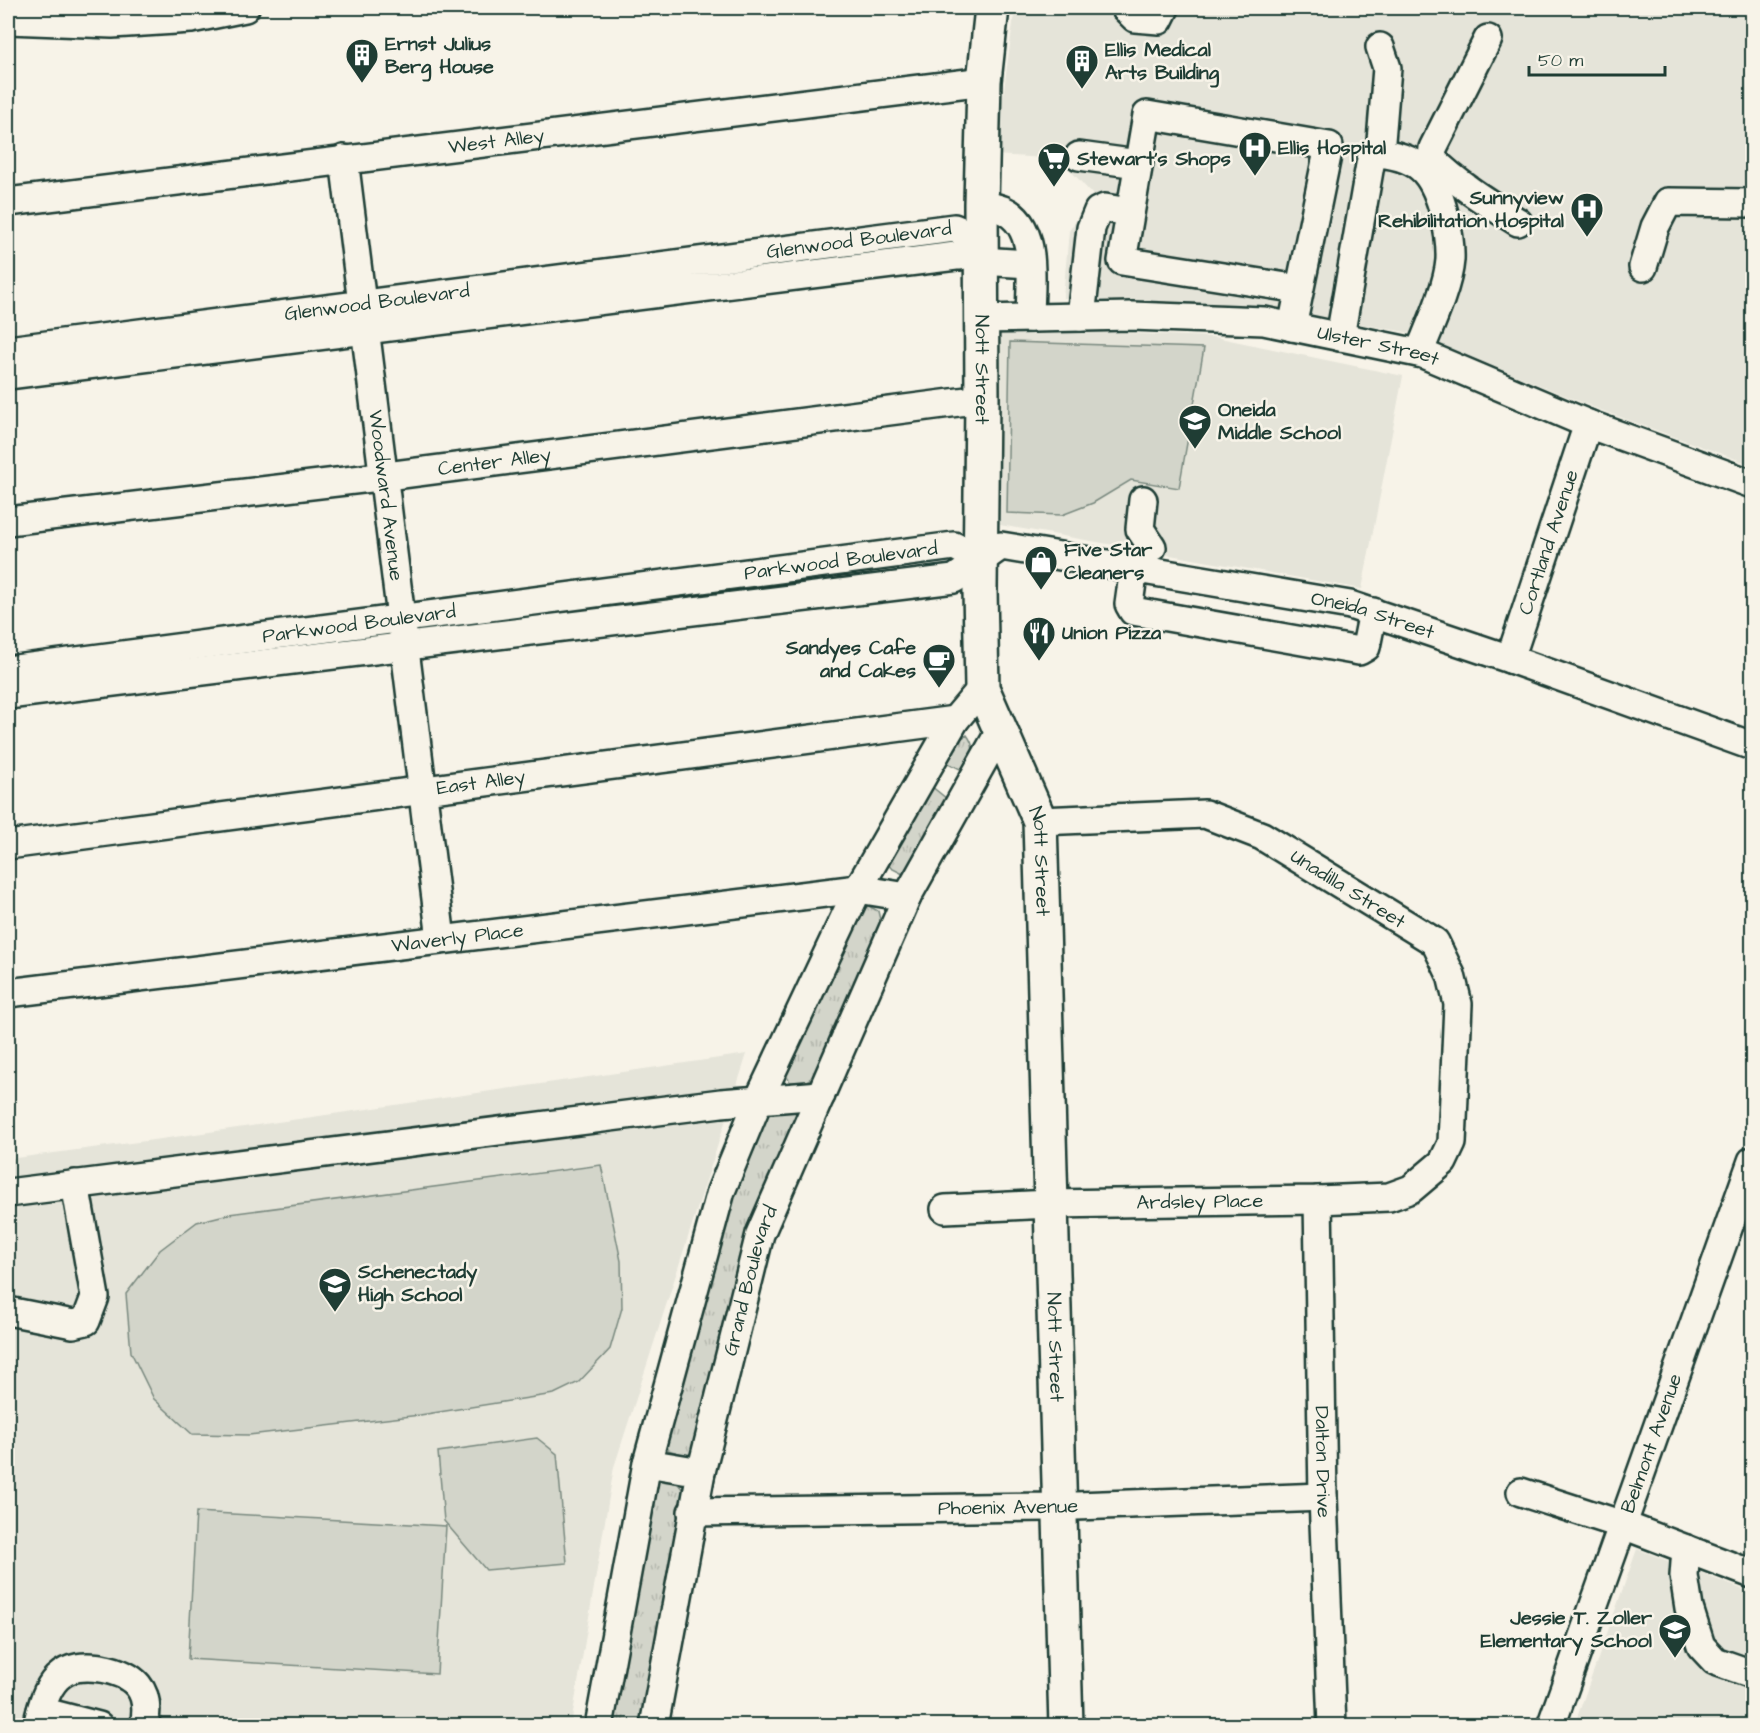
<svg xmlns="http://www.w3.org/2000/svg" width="1760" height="1733" font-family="'Architects Daughter',sans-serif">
<defs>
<pattern id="grass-tufts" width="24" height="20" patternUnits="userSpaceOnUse" patternTransform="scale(1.5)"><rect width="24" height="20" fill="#d3d5ca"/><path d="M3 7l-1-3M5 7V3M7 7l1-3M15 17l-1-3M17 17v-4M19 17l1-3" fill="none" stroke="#b5b8ae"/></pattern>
</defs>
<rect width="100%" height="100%" fill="#f7f3e8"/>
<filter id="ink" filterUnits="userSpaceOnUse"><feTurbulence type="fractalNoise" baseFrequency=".0167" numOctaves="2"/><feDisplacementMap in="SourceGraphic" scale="12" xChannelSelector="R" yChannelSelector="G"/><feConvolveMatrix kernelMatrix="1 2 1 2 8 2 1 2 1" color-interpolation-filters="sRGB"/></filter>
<g filter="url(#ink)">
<path fill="#e5e4d9" d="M1015,8H1752V465L1595,408L1428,339L1405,332L1264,307L1063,298L1069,231L1093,195L1060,159L995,155Z
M1001,328L1215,337L1403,376L1362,589L1000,525Z
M747,1054L614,1467L571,1725H8V1159L161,1139Z
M1637,1549L1752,1593V1725L1574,1726Z"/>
<path fill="url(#grass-tufts)" stroke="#79897f" stroke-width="1.5" d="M967,735C976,747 973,754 967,766L960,769L948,763L946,757L956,741Z
M931,786L947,799L915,864L903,874L891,868L886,861Z
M865,904L878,911L881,924L815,1076L803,1083L790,1082L786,1075L787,1061Z
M794,1107L799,1127L695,1448L688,1456L668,1450L666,1434L739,1174L768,1111Z
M659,1477L675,1480L683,1490L643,1725L610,1726L654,1485Z"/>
<path fill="#d3d5ca" stroke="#79897f" stroke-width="1.5" d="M1010,342L1204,348L1179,488L1131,480L1093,503L1062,515L1007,513Z
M601,1165L621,1261L622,1308L610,1349L579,1382L554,1394L420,1415L249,1435L192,1434L154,1399L131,1352L126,1294L160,1250L197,1222L229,1214Z
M537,1438L557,1454L567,1563L486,1570L444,1521L438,1452Z
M196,1512L446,1526L437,1674L188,1659Z"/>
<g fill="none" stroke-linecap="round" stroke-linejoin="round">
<g stroke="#1f3d34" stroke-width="32">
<g id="minor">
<path d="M1125,8L1135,18L1159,20L1165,8"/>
<path d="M8,20L112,24L191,19L245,8"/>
<path d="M1488,39L1433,148L1432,159C1457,184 1488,203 1518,222"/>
<path d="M1380,153L1387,68L1380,47"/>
<path d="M1079,156L1138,164"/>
<path id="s1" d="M344,159L441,939"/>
<path id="s2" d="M8,202L984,81"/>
<path d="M981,204C988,206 996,207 1003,210C1040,226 1030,285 1030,318"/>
<path d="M981,261L1030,264"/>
<path d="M1643,267L1655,227L1668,202L1752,203"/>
<path d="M1081,317L1091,228L1098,211L1105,208L1129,212"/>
<path id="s3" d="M981,319L1132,316L1264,321L1423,354L1588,424L1752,484"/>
<path d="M1292,327L1329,146L1147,115L1122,261L1299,289"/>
<path d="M1340,337L1371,159L1380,153C1396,155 1414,159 1425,172C1442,191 1451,236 1450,260C1448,287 1429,328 1419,353"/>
<path id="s4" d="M8,350L954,228L980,239L960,256H956L8,375"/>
<path d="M1143,500L1140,529L1152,547"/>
<path id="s5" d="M8,521L379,477L982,399"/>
<path d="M1134,568L1129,604L1133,611L1359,651L1366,647L1373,612"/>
<path id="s6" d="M1510,659L1588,424"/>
<path id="s7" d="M8,670L954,546L980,559"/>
<path id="s8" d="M8,695L954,579L1001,546L1350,605L1510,659L1752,746"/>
<path id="s9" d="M8,845L955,720"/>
<path id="s10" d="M8,993L858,889L907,897"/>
<path d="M8,1193L721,1103L821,1095"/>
<path id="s11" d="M1318,1200L1323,1497L1332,1726"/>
<path id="s12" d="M945,1209L1050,1204L1318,1200L1389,1197L1411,1189L1443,1162L1452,1143L1458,1004L1451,975L1435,942L1262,836L1205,814L1040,821"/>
<path d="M8,1311L73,1324L86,1321L95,1297L75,1184"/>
<path d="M647,1463L701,1472"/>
<path d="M1521,1492L1623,1525L1752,1574"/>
<path id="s13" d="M692,1512L1049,1507L1323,1497"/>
<path d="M1686,1549L1684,1576L1689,1608L1701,1646L1715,1661L1752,1674"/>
<path d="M41,1711L99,1726"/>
<path d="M37,1726C41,1710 45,1690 57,1678C69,1666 85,1666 101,1668C134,1674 152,1689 144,1726"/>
<path d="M599,1726L647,1463L721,1191L759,1099L858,889L955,720L982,688"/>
<path id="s14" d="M654,1726L701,1472L760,1234L907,897L1000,731"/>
<path id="s15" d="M1551,1726L1752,1161"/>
</g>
</g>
<g stroke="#1f3d34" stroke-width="38">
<g id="major">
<path id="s16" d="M992,8L984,81L981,204L982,399L980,590L982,688L1040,821L1066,1726"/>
</g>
</g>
<use href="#minor" stroke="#f7f3e8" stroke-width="27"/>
<use href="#major" stroke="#f7f3e8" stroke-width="33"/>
</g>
</g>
<defs>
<g id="building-pin" transform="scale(1.725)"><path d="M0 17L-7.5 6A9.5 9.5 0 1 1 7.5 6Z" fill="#1f3d34" stroke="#f7f3e8"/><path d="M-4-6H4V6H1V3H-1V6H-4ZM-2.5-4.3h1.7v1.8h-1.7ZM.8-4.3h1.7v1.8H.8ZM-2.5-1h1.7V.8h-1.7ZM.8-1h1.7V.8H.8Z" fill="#fff"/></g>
<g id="hospital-pin" transform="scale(1.725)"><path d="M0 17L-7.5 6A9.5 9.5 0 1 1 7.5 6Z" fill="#1f3d34" stroke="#f7f3e8"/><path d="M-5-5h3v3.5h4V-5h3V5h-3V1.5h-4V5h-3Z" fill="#fff"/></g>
<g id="supermarket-pin" transform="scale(1.725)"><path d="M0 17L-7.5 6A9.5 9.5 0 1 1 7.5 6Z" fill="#1f3d34" stroke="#f7f3e8"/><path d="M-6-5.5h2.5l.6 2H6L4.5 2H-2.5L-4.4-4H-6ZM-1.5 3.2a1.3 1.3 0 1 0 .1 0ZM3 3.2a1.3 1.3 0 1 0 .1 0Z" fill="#fff"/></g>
<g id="school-pin" transform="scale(1.725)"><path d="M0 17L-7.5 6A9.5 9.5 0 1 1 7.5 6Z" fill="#1f3d34" stroke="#f7f3e8"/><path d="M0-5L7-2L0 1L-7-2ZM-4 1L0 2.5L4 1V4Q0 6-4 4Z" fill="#fff"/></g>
<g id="shop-pin" transform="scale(1.725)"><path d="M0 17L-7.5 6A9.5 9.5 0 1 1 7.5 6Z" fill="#1f3d34" stroke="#f7f3e8"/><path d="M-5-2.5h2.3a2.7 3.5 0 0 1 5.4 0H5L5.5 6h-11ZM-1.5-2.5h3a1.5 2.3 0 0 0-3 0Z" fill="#fff"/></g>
<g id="restaurant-pin" transform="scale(1.725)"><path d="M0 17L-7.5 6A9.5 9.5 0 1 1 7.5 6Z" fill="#1f3d34" stroke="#f7f3e8"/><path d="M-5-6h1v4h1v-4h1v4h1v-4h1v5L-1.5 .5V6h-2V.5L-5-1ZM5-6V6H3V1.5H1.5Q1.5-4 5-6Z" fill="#fff"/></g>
<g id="cafe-pin" transform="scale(1.725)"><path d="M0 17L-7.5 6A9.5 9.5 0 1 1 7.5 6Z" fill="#1f3d34" stroke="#f7f3e8"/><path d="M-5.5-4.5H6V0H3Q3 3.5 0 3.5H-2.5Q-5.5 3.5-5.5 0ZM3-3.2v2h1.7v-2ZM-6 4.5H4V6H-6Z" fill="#fff"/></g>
</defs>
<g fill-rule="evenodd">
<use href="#building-pin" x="362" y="55"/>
<use href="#building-pin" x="1082" y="61"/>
<use href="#hospital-pin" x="1255" y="148"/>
<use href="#supermarket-pin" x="1054" y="159"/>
<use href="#hospital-pin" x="1587" y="209"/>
<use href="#school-pin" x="1195" y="421"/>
<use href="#shop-pin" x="1041" y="562"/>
<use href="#restaurant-pin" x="1039" y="633"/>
<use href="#cafe-pin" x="939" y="660"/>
<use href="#school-pin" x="335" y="1284"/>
<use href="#school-pin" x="1675" y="1630"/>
</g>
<g text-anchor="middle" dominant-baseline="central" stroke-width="5" stroke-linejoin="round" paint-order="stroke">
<g font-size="20" font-weight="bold" fill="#1f3d34" stroke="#f7f3e8" text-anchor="start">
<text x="385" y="44">Ernst Julius<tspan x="385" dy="23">Berg House</tspan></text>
<text x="1105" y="50">Ellis Medical<tspan x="1105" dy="23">Arts Building</tspan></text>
<text x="1278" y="148">Ellis Hospital</text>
<text x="1077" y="159">Stewart's Shops</text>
<text x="1564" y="198" text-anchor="end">Sunnyview<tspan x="1564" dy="23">Rehibilitation Hospital</tspan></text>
<text x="1218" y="410">Oneida<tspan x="1218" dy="23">Middle School</tspan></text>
<text x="1064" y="550">Five Star<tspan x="1064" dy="23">Cleaners</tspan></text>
<text x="1062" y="633">Union Pizza</text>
<text x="916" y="648" text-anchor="end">Sandyes Cafe<tspan x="916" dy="23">and Cakes</tspan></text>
<text x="358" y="1272">Schenectady<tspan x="358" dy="23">High School</tspan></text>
<text x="1652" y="1618" text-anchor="end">Jessie T. Zoller<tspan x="1652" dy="23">Elementary School</tspan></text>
</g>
<g font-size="20" fill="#1f3d34" stroke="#f7f3e8">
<text stroke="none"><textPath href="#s2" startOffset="492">West Alley</textPath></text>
<text stroke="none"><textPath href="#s4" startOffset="858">Glenwood Boulevard</textPath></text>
<text stroke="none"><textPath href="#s4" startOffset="372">Glenwood Boulevard</textPath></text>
<text stroke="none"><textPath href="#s3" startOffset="400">Ulster Street</textPath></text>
<text stroke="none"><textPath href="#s16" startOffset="362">Nott Street</textPath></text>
<text stroke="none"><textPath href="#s5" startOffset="490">Center Alley</textPath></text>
<text stroke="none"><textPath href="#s1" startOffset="339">Woodward Avenue</textPath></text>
<text stroke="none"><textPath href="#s6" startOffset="123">Cortland Avenue</textPath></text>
<text stroke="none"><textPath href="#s7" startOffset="840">Parkwood Boulevard</textPath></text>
<text stroke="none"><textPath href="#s8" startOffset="1389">Oneida Street</textPath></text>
<text stroke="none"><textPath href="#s7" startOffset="354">Parkwood Boulevard</textPath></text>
<text stroke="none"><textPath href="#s9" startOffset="477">East Alley</textPath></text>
<text stroke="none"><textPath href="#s16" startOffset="866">Nott Street</textPath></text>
<text transform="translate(1348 889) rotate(32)">Unadilla Street</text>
<text stroke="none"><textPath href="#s10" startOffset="453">Waverly Place</textPath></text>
<text stroke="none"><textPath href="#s12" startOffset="255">Ardsley Place</textPath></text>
<text stroke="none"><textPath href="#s14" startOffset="456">Grand Boulevard</textPath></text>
<text stroke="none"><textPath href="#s16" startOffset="1352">Nott Street</textPath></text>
<text stroke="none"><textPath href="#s15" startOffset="300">Belmont Avenue</textPath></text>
<text stroke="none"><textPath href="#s11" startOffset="262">Dalton Drive</textPath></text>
<text stroke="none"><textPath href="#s13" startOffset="316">Phoenix Avenue</textPath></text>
</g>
</g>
<rect width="1760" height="1733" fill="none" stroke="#f7f3e8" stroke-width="30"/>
<rect x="15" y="15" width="1730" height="1703" fill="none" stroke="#1f3d34" stroke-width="2" filter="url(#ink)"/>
<path d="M1529 66v9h136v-9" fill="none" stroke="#1f3d34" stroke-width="3"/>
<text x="1538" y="66" font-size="18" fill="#1f3d34" stroke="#f7f3e8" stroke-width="4.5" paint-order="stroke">50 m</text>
</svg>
